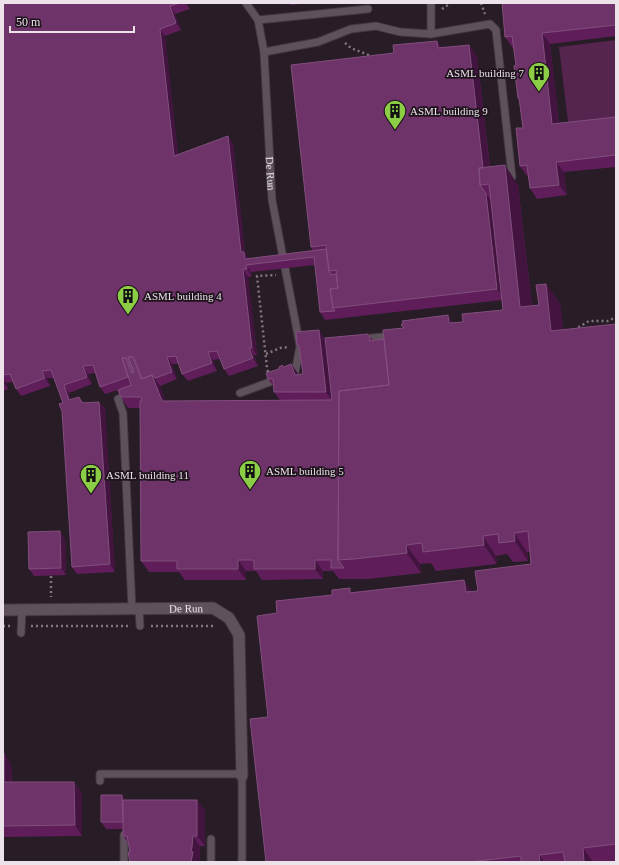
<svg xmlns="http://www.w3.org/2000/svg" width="619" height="865" font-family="Georgia,serif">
<rect width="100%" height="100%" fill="#281c26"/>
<path fill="#552550" d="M616,40V124L569,130L559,47Z"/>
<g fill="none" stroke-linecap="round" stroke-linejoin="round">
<g stroke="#40373f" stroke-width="9">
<g id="service">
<path id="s1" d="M246,3L258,20L264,52L272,200L300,346L295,373L290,375"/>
<path d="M258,20L368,9"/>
<path d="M431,34V3"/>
<path d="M264,52L318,42L351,29L376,26L400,32L431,34L490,24L496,30L512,177"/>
<path d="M362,339L392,336"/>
<path d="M240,393L278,379"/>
<path d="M130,394L118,399L123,413L132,609"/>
<path d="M139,609L140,626"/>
<path d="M21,633L22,610"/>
<path d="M242,776V862"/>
<path d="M100,781V774H242"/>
<path d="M124,835V862"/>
<path d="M211,862V839"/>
</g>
</g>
<g stroke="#40373f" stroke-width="13">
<g id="minor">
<path id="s2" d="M3,610L213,608L229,618L239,635L242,776"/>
</g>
</g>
<path stroke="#81777f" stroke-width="2.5" stroke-dasharray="2 3" stroke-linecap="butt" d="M481,3L485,14
M442,9L451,3
M345,43L351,48L371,56
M574,330L589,321H608L616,317
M266,354L280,348L288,347
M268,372L267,368L257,276L276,275
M51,576V597
M3,626H10
M31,626H128
M151,626H214"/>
<use href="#service" stroke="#5e515c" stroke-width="7"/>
<use href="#minor" stroke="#5e515c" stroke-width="11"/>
</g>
<path fill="#5f1e5a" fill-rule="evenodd" d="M3,3H187L190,9L175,14L181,30L165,36L178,155L228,136L233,144L245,253L249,259L313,251L311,247L394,53L437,41L442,48L477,56L490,167L518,185L532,306L560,303L563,330L616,324V862H266L268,717L277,613L353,592L464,580L472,592L478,591L531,564L530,552H527L528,561L513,562L507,554L496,556L497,564L436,571L431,563L420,564L421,573L368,579H339L333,571H323V579L262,580L256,571H246V580H185L179,572H149L141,561L140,408H128L121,397L118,390L105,394L100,387L95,373L88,374L92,384L69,393L71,400L79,397L84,403L99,402L105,409L115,572L77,574L72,567L63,403L54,378H47L50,386L21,396L16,389L13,382L6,383L8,389L3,391ZM315,265L320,312L325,320L502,300L503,310L463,322L453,323L401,325L403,328L384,339L373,340L368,334L325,338L297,345L300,348L303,374L299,375L291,364L284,367L268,379L274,387V392L280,400L165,401L160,386L177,379L172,364H179L182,374L188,381L217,371L213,360L220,359L224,369L229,376L258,366L254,355H257L248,277L252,276L251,272Z
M289,3H310L291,5Z
M616,3V36L550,44L559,123L616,117V167L564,172L567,195L537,199L530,188L528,177L520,166L523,128L520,101L518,98L516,65L514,48H513L505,37Z
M65,539L66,575L34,576L29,569Z
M3,753L11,764L12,782H74L82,793V836L3,837Z
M122,795L126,800H197L205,811V846H200V858L199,860L200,862H130V852L129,844L123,836V829H106L101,822Z"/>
<path fill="#42143f" d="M185,3H187L190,9Z
M170,6L175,14L181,30L176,23Z
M160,29L165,36L179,164L174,156Z
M542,33L550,44L560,135L552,124Z
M437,41L445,51L438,48Z
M469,45L477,56L492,189L489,184L485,185Z
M228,136L233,144L245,253L250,259L249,264L241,252Z
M556,162L564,172L567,195L559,185Z
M505,165L518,185L534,327L520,307Z
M486,194L494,204L505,300L497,289Z
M246,265L251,272L252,276L247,269Z
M243,269L248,277L257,355L252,348Z
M546,284L560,303L565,350L551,331Z
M448,315L461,335L449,323Z
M319,330L332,349L340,411L326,392Z
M249,348L254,355L258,366L253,358Z
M208,352L213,360L217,371L212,363Z
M133,357L140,368L145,382L141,379Z
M167,357L172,364L177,379L172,372Z
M126,358L134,369L136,375L131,373Z
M291,364L305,383L295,375Z
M83,366L88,374L92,384L87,377Z
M42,371L47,378L50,386L45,378Z
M152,375L160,386L169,412L162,401Z
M3,379L6,383L8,389L3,382Z
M64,385L69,393L74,408L69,400Z
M99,402L105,409L115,572L110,564Z
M60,531L65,539L66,575L61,568Z
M514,533L527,552L528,561L515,541Z
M483,536L496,556L497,564L484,545Z
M406,545L420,564L421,573L407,553Z
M238,560L246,571V580L238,569Z
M315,560L323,571V579L315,569Z
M464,580L478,599L466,592Z
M4,753L11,764L12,793L4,782Z
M74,782L82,793V836L75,825Z
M122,795L128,803L123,822Z
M197,800L205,811V846L197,836Z
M193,836L200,846V858L199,860L200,862H191V851Z
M583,848L593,862H584Z
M539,855L544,862H540Z"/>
<path fill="#6e3369" stroke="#814f7d" d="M3,3H180L170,6L176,23L160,29L174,156L228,136L241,252H244L245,259L326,249L329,271L331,275L336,274L338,288L330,289L333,308L335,311L320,312L314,257L246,265L247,269H243L252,348H249L253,358L224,369L217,351L208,352L212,363L182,374L176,356L167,357L172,372L155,378L152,375L142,379L135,360L133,357H128L134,372H132L128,361L126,358H122L128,377L100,387L93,365L83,366L87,377L64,385L69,400L79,397L82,403L99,402L110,564L72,567L62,411L59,404L63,403L51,370L42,371L45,378L16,389L10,374L3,375Z
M502,3H616V25L542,33L552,124L616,117V155L556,162L559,185L530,188L527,165L520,166L516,128H523L519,98H518L514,66L516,65L512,36L505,37Z
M437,41L438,48L469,45L483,168H479L480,185L486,194L497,289L333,308L330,289L338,288L336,270L329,271L326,245L311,247L291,65L394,53L393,45Z
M505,165L520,307L539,305L536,285L546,284L551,331L616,324V844L583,848L584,862H565L563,852L539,855L540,862H521V856L470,862H266L250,719L268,717L257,616L277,613L276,601L332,595V590L350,588V593L464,580L466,592L478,591L475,571L531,564L528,531L514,533L515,541L499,543L498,534L483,536L484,545L423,552L422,543L406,545L407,553L354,559L338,560L339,391L389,385L383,330L404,328L401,325L403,323L402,321L448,315L449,323L463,322L462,314L503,310L489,184L480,185L479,168Z
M319,330L326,392H274L273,379H268L266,373L279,369V367L281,366L282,365L284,367L291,364L295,375L303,374L299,345H297L296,332Z
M368,334V336L370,337V339L369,341L384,339L389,385L339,391L338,560L344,568H331V560H315V569H254V560H238V569H177V561H141L140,401H142L141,397H121L118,390L131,385L122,358H126L131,373L134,372L128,357H133L141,379L152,375L162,401L332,400L325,338Z
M60,531L61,568L29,569L28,532Z
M3,753H4V782H74L75,825L3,826Z
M101,795H122L123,822H101Z
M123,800H197V836H193L192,847L191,851L193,852L191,862H130L128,852H130L127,836H123Z"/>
<defs>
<g id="building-pin" transform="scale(1.15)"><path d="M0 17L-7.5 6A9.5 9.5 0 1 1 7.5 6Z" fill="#8bce46" stroke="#1e131c"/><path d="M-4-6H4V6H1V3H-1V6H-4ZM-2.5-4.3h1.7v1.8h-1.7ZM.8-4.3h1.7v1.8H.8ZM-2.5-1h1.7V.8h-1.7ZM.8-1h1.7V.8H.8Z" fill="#111"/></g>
</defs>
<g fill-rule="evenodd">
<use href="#building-pin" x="539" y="73"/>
<use href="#building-pin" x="395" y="111"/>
<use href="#building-pin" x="128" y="296"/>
<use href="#building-pin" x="250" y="471"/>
<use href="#building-pin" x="91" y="475"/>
</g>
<g text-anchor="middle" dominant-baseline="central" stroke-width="3.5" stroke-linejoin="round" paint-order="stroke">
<g font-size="11" fill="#ebe3e9" stroke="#1e131c" text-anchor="start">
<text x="524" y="73" text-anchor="end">ASML building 7</text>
<text x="410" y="111">ASML building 9</text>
<text x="144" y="296">ASML building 4</text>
<text x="266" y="471">ASML building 5</text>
<text x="106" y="475">ASML building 11</text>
</g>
<g font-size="11" fill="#ebe3e9" stroke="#1e131c">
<text stroke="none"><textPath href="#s1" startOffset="175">De Run</textPath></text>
<text stroke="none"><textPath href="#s2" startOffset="183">De Run</textPath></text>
</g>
</g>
<rect width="619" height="865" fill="none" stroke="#ebe3e9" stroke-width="8"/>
<path d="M10 26v6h124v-6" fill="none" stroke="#ebe3e9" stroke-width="2"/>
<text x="16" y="26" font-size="12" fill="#ebe3e9" stroke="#1e131c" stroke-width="3" paint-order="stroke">50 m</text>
</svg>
